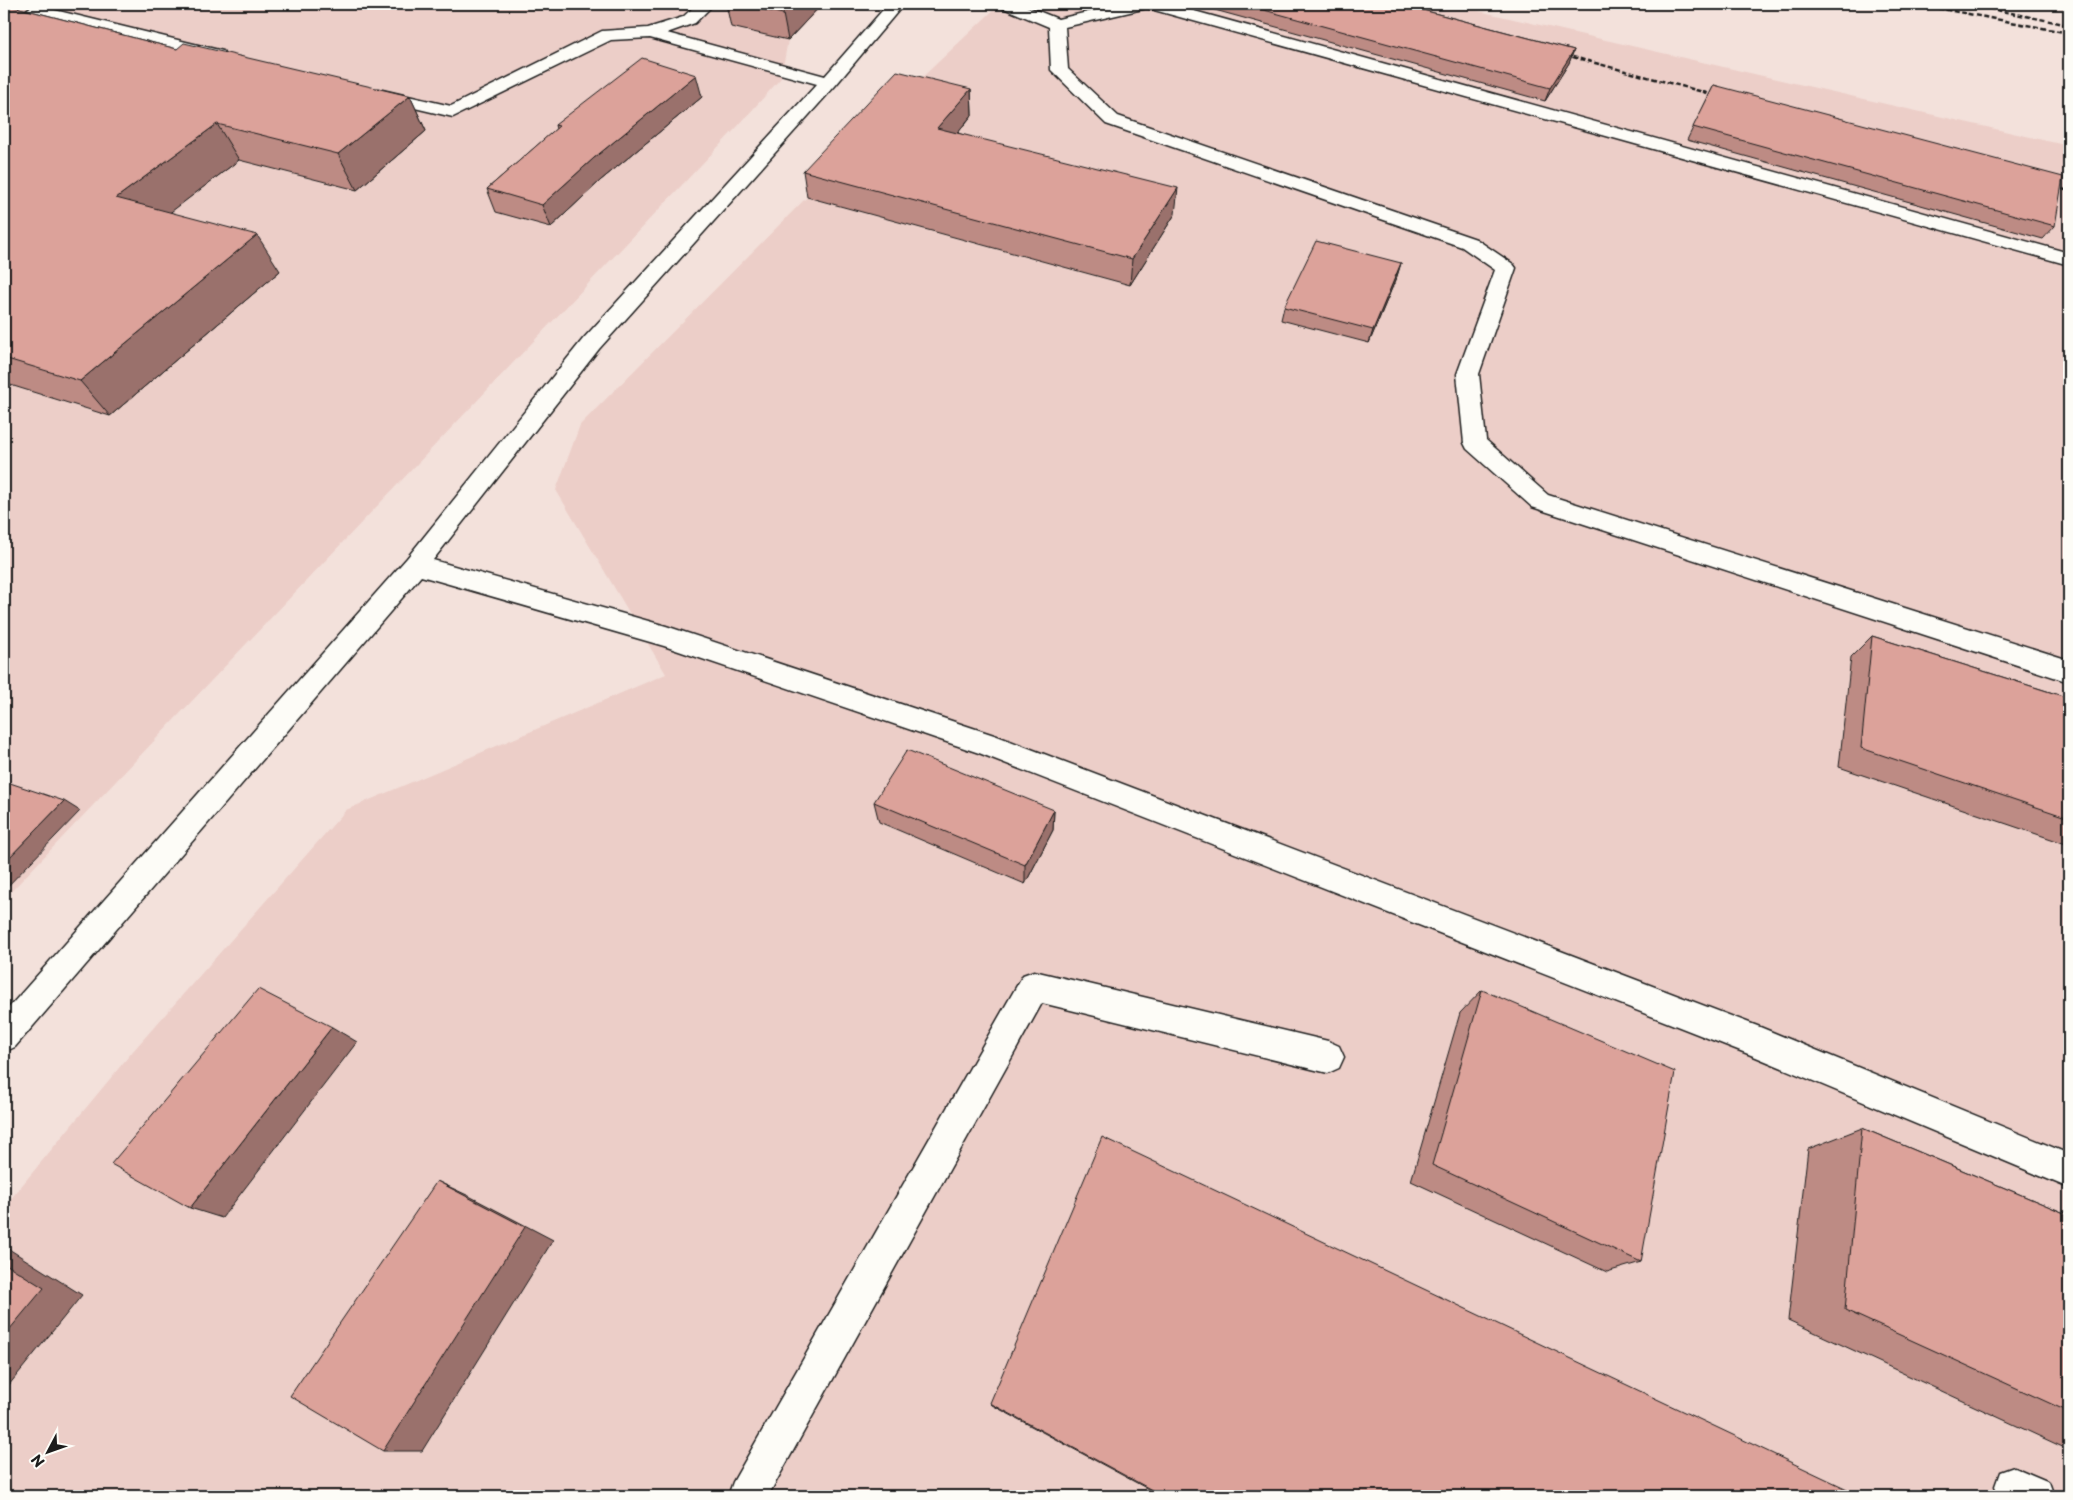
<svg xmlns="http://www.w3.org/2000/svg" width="2073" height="1500" font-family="'Playpen Sans',sans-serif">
<rect width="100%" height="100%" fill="#f3e1db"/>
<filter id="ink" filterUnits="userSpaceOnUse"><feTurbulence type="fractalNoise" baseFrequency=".02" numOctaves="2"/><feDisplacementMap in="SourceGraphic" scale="10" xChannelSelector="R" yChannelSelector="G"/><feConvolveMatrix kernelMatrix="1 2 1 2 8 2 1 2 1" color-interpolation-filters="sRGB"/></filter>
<g filter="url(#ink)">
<path fill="#eccec8" d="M4,4H825L788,40L781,78L738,126L4,899Z
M1000,4H1448L2069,146V1496H4V1207L133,1051L346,810L666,674L556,490L580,425L807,197L900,98Z"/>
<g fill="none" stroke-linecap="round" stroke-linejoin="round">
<g stroke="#1c1c1c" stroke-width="3">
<path id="service" d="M697,4H714L695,23L667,33L825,76L888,4H904L835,86L599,349L433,560L666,626L997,736L1760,1027L2069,1154V1188L1756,1057L979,753L664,646L421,576L15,1047L4,1052V1013L407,558L583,339L817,84L650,38L611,40L453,117L372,98L369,94L372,90L378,89L451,106L602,31L648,28L683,17Z
M999,4H1021L1058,19L1122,4H1169L2069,253V265L1147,8L1065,27L1068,69L1118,116L1476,239L1513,264L1516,268L1479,374L1486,440L1548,495L2069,660V682L1532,507L1467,449L1464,443L1457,374L1495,270L1462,247L1106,124L1051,70L1049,27L1001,7Z
M34,5L223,51L225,55L223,59L217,60L28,13L26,10Z
M1034,971L1328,1041L1339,1046L1344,1057L1339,1068L1328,1073L1042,1003L768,1496H728L733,1482L1023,975Z
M2014,1467L2049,1482L2054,1496H1999L1995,1486L2000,1472Z"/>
</g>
<use href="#service" fill="#fdfcf7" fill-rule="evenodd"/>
<path stroke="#1c1c1c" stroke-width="2.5" stroke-dasharray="5 2.5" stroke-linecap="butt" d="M1916,4L2069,33
M1967,4L2069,25
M1558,53L1722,97
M2048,185L2069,191"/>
</g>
<path fill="#bd8b84" stroke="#1c1c1c" d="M4,4L177,49L410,96L426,131L357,190L239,160L170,212L280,271L110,416L4,383Z
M726,4H822L788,40L731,27Z
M1052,4H1070L1065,8Z
M1193,4H1400L1574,50L1569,63L1545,101Z
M1714,85L2055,226L2043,239L1687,140Z
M971,89L972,115L958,133L1175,214L1130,285L807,197L803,171Z
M702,97L601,180L551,227L496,212L487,189L556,129L555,125Z
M1401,263L1397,276L1369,343L1281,320L1284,307Z
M1872,636L2069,698V845L1839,767L1851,657Z
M874,802L1054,810L1053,830L1025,884L879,822Z
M1482,990L1641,1262L1607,1272L1411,1181L1460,1013Z
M1862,1128L2069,1215V1450L1788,1320L1808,1149Z
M990,1403L1862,1496H1161L992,1405Z"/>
<path fill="#9a716c" stroke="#1c1c1c" d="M793,4H822L788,40L783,14Z
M1065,4H1070L1065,8Z
M1574,50L1569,63L1545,101L1550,88Z
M696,75L702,97L601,180L551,227L542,205L594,158Z
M971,89L972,115L939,154L937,128Z
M410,96L426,131L357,190L338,154Z
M217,124L239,160L142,234L116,198Z
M1178,188L1175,214L1130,285L1132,259Z
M257,235L280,271L110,416L80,381Z
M1401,263L1397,276L1369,343L1373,330Z
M64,801L80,811L4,890V863Z
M1054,810L1053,830L1025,884V865Z
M332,1027L357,1042L222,1218L190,1208Z
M437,1181L469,1196L553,1240L422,1451H383Z
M4,1246L82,1295L4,1391Z"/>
<path fill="#dca29a" stroke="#1c1c1c" d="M4,4L177,49L184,43L410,96L338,154L217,124L116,198L257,235L80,381L4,358Z
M737,4H793L783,14Z
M1242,4H1400L1574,50L1550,88Z
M642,58L696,75L594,158L542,205L487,189L559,126L555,125Z
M897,71L971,89L937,128L1178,188L1132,259L803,171Z
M1714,85L2063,177L2055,226L1693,127Z
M1316,241L1401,263L1373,330L1284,307Z
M1872,636L2069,698V818L1861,748Z
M907,750L1054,810L1025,865L874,802Z
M4,781L64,801L4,863Z
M258,989L332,1027L190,1208L111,1164Z
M1482,990L1675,1072L1641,1262L1432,1165Z
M1862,1128L2069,1215V1412L1845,1310Z
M1102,1137L1862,1496H1163L990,1403Z
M437,1181L525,1227L383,1451L290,1396Z
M4,1263L44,1288L4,1336Z"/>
</g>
<rect width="2073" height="1500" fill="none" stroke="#fdfcf7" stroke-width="20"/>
<rect x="10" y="10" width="2053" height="1480" fill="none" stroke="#1c1c1c" stroke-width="2" filter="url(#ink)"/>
<g transform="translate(48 1452) rotate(229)" stroke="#fdfcf7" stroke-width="4" paint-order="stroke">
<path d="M0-4L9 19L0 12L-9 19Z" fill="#1c1c1c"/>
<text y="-8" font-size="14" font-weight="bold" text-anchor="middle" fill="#1c1c1c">N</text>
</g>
</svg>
